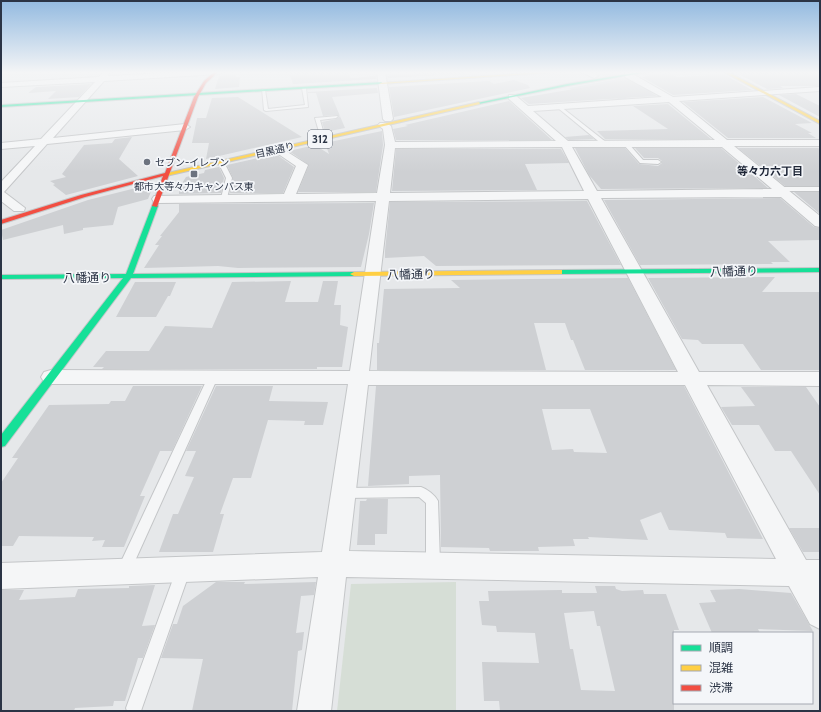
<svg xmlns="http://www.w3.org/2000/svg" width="821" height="712" font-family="Cabin,'Noto Sans JP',sans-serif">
<rect width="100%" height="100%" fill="#e6e8ea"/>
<path fill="#d4d7dd" d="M629,77L657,93L622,96L630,101H622L607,93L579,95L569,88Z"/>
<path fill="#d6ded6" d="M456,582V711H337L351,584Z"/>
<path fill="#ced0d3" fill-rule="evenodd" d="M289,72H347L351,78L376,76V79L293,84Z
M436,72L469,73L388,78L387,76Z
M735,72H820V86H780L783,88L767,89Z
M668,73L677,77L725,75L752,90L673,95L642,77Z
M236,75V77H240L239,87L215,89L219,76Z
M514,80L528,85L530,88L394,117L389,87L489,81L494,84Z
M627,80L657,96L529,104L521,98Z
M91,84L79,97L48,99L56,91L28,93L36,87Z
M377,88L378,93L332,97L345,128L325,132L322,122L336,119L340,116L338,115L323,116L316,93H308V92Z
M796,94L820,106V117L779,95Z
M238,97L302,137L206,159L209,143H192L197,118H206L212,98Z
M763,97L812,123L795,124L812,133H808L816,138H728L683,102Z
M509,101L552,140H396L393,129L408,126L405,125Z
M668,104L711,139H605L597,131L668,129L633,106Z
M382,131L383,145L376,192H298L309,165L289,151L315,145L329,154L325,143Z
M589,135L594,139L569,140L565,137Z
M132,137L119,159L138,176L66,195L53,185L55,184L50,181L66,177L62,174L84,145L112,143L115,139Z
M575,148H625L639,164L658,166L662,163V161L658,158H644L635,148H721L768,188L601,189L589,175Z
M738,148H818L820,149V186H785Z
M396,149H561L569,163L525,164L537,190L392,191Z
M276,154L294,167L283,193H230L233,178L227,165Z
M219,167L224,178L221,193L179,194V188L186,177L204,173L205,170Z
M148,185L152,189L148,199L118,207L113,225L83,228V230L64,234L63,225L3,240L1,230L88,200Z
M794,192H820V214Z
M780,198L814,227L820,228V240L768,241L790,262H771L773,264L640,265L604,200Z
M587,201L621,265L436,266L424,256L385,258V251L390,202Z
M374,203L369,234L361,267L238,268L218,266L144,268L159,245H155L162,236H160L179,212V204Z
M775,277L762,292H820V370H761L743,344H702L698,340L682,339L648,278Z
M628,278L676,370H585L573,340H571L565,323H534L546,370H377V343H379L384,289L460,288L451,280Z
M291,281L285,302H318L323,281H338L334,305H341L340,325L348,327L342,367H317V369H102L104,367H93L106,351H149L165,326L212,328L232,282Z
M135,282H176L170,296H168L156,317H116Z
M133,386H202L172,451H160L140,496H145L124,547H102L105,540L92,541L94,537L19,536L13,546H1V483L18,458H12L49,405L109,404L111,401H125Z
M216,386H273L269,401L328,402L323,425H304L305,421L268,420L251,478H233L220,514H224L213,552H159L173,514H178L194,477L185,476L196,451H186Z
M376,386H684L763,539L727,538L725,533L669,530L661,512L640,520L648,540L588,537L589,539H573L575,546L538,547L539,551H490L489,548L441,547L440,475L409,476V484L368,486ZM542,409H590L607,453L574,452L573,449L552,450Z
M741,387H806L820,407V495L791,451H775L759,425H732L721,407L755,406Z
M367,499H388L387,534H375V545H357L360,501H366Z
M789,528H820V552H803Z
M216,582H245L244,584L316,582L314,595L301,596L296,633L304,632L302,650L298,651L292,711H192L203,659L161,658L173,624H177L183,606Z
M155,585L142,626L155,625L143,658H138L125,701H114L113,706L75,708L74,711H1V590H24L19,600L75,597L78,589L129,588V586Z
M595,586H615L616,589L622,591L643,590L644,594H666L679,630H674V711H500L499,701H484L482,662L539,663L535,633L497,632L496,626L482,625L479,601H489L488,591L562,590V593H597ZM594,611L597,626H600L615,691L581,690L573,649H570L564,613Z
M739,589L791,593L813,631L758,629L760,633H712L699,603L716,602L710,590Z"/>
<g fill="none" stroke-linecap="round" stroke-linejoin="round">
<g stroke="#c4c6c8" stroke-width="2">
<path id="lane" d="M304,87L306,88L308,107L266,111L264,110L262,89L265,90L268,109L305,105L302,88Z
M558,106H560L607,143V145H603L558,108Z
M338,116L336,118L320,120L324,134L320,135L315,118Z
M624,143H628L643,160H658L661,162L658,164L640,163L624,145Z
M221,160L224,162L232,178L227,198L224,200L221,198L226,178L218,162Z
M820,187V191H780L777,189L780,187Z
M213,374L218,377L130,572L125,574L120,572L118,568L120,564L208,377Z
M421,487C427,489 435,495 438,501L440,563L438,567L433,569L428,567L426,563V503L419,497L345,498L341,496L339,493L341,490L345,488Z
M183,565L188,567L190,571L142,708L141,711H127L126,708L176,571L178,567Z"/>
</g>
<g stroke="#c4c6c8" stroke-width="2">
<path id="street" d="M103,72H109L108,76L184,72H224L220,74L104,81L53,138L185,124L190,127L185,130L47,144L4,192L25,208L24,211H14L1,201V182L35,146L1,149V143L41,139L95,82L1,87V83L99,77Z
M377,72H385L393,119L391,121H385L383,119Z
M581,72H591L598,76L594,78Z
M625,73H631L673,97L820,87V91L679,101L727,140H820V146H734L820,216V227L815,226L781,197L601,198L699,372H820V386L707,385L806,560H820V629L810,624L789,586L346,577L331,711H297L318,577L1,589V563L322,552L348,384H51L44,382L41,377L44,372L51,370L350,371L376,201L158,203L154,202L152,199L154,196L284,194L296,166L274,151L273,149L274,147L278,146L308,165L296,194L377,193L385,145L383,129L378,125L380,123H386L391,126L395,142L556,141L509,99V95H515L528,106L662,97L625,77ZM669,102L715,140L568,141L533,111ZM562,147L584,191L390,193L395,148ZM572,147H722L772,189L597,191ZM588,199L678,372L369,371L389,201ZM368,385H685L776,559L349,551Z"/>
</g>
<g stroke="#c4c6c8" stroke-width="2">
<path id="fast" d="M640,72H648L567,86L479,104L477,103L567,84Z
M382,82L381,84L1,107V105Z
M155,204L158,206L133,274L354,272L358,274L354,276L131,278L5,446L1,447V435L123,278L1,279V275L126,274L152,206Z
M820,268V272L559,274L555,272L559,270Z"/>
</g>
<g stroke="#c4c6c8" stroke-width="2">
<path id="slow" d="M543,72H560L381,84L379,83Z
M724,72H728L820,121V124Z
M479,102L480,104L166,176L163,174Z
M559,270H562V274L354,276L350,274L354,272Z"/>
</g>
<g stroke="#c4c6c8" stroke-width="2">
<path id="jam" d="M214,72H218L206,83L198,97L157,207L152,206L163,176L85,197L1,224V220L81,195L165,173L194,97L204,81Z"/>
</g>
<use href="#lane" fill="#f5f6f7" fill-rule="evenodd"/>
<use href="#street" fill="#f5f6f7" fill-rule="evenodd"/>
<use href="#fast" fill="#16e098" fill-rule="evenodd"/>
<use href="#slow" fill="#ffcf43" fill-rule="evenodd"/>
<use href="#jam" fill="#f24e42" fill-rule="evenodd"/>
</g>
<linearGradient id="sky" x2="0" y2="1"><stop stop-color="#93bae0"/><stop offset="0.42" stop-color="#f4f5f6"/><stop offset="1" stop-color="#f4f5f6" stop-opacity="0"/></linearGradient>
<rect width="821" height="172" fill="url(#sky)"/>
<g fill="#6c737f" stroke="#f4f6f9" stroke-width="1.5">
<circle cx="147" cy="162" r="4"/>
<rect x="190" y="170" width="8" height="8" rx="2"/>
</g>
<g text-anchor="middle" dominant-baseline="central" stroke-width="3.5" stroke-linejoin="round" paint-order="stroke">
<g font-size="10" fill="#2b3445" stroke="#f4f6f9">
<text transform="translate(275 150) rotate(-13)">目黒通り</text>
</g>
<g font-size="10" fill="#2b3445" stroke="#f4f6f9" text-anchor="start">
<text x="155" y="162">セブン-イレブン</text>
<text x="194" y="186" text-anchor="middle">都市大等々力キャンパス東</text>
</g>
<rect fill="#f4f6f9" stroke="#676e7b" stroke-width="1" x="308" y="130" width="24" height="18" rx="3"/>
<g font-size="11" font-weight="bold" fill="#2b3445">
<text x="320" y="139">312</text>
</g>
<g font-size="11" font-weight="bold" fill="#1d2536" stroke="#f4f6f9">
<text x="770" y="171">等々力六丁目</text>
</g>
<g font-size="12" fill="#2b3445" stroke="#f4f6f9">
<text transform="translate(734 271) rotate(-1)">八幡通り</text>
<text transform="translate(411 274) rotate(-1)">八幡通り</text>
<text x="87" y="277">八幡通り</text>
</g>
</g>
<rect width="821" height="712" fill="none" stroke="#2b3445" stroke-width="4"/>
<rect x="673" y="632" width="140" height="72" fill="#f4f6f9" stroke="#a4a8b1"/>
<rect x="681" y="645" width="20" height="6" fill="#16e098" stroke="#a4a8b1"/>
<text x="709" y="652" font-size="12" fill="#2b3445">順調</text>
<rect x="681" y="665" width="20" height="6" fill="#ffcf43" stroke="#a4a8b1"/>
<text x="709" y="672" font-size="12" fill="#2b3445">混雑</text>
<rect x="681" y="685" width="20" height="6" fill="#f24e42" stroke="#a4a8b1"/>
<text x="709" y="692" font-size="12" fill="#2b3445">渋滞</text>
</svg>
